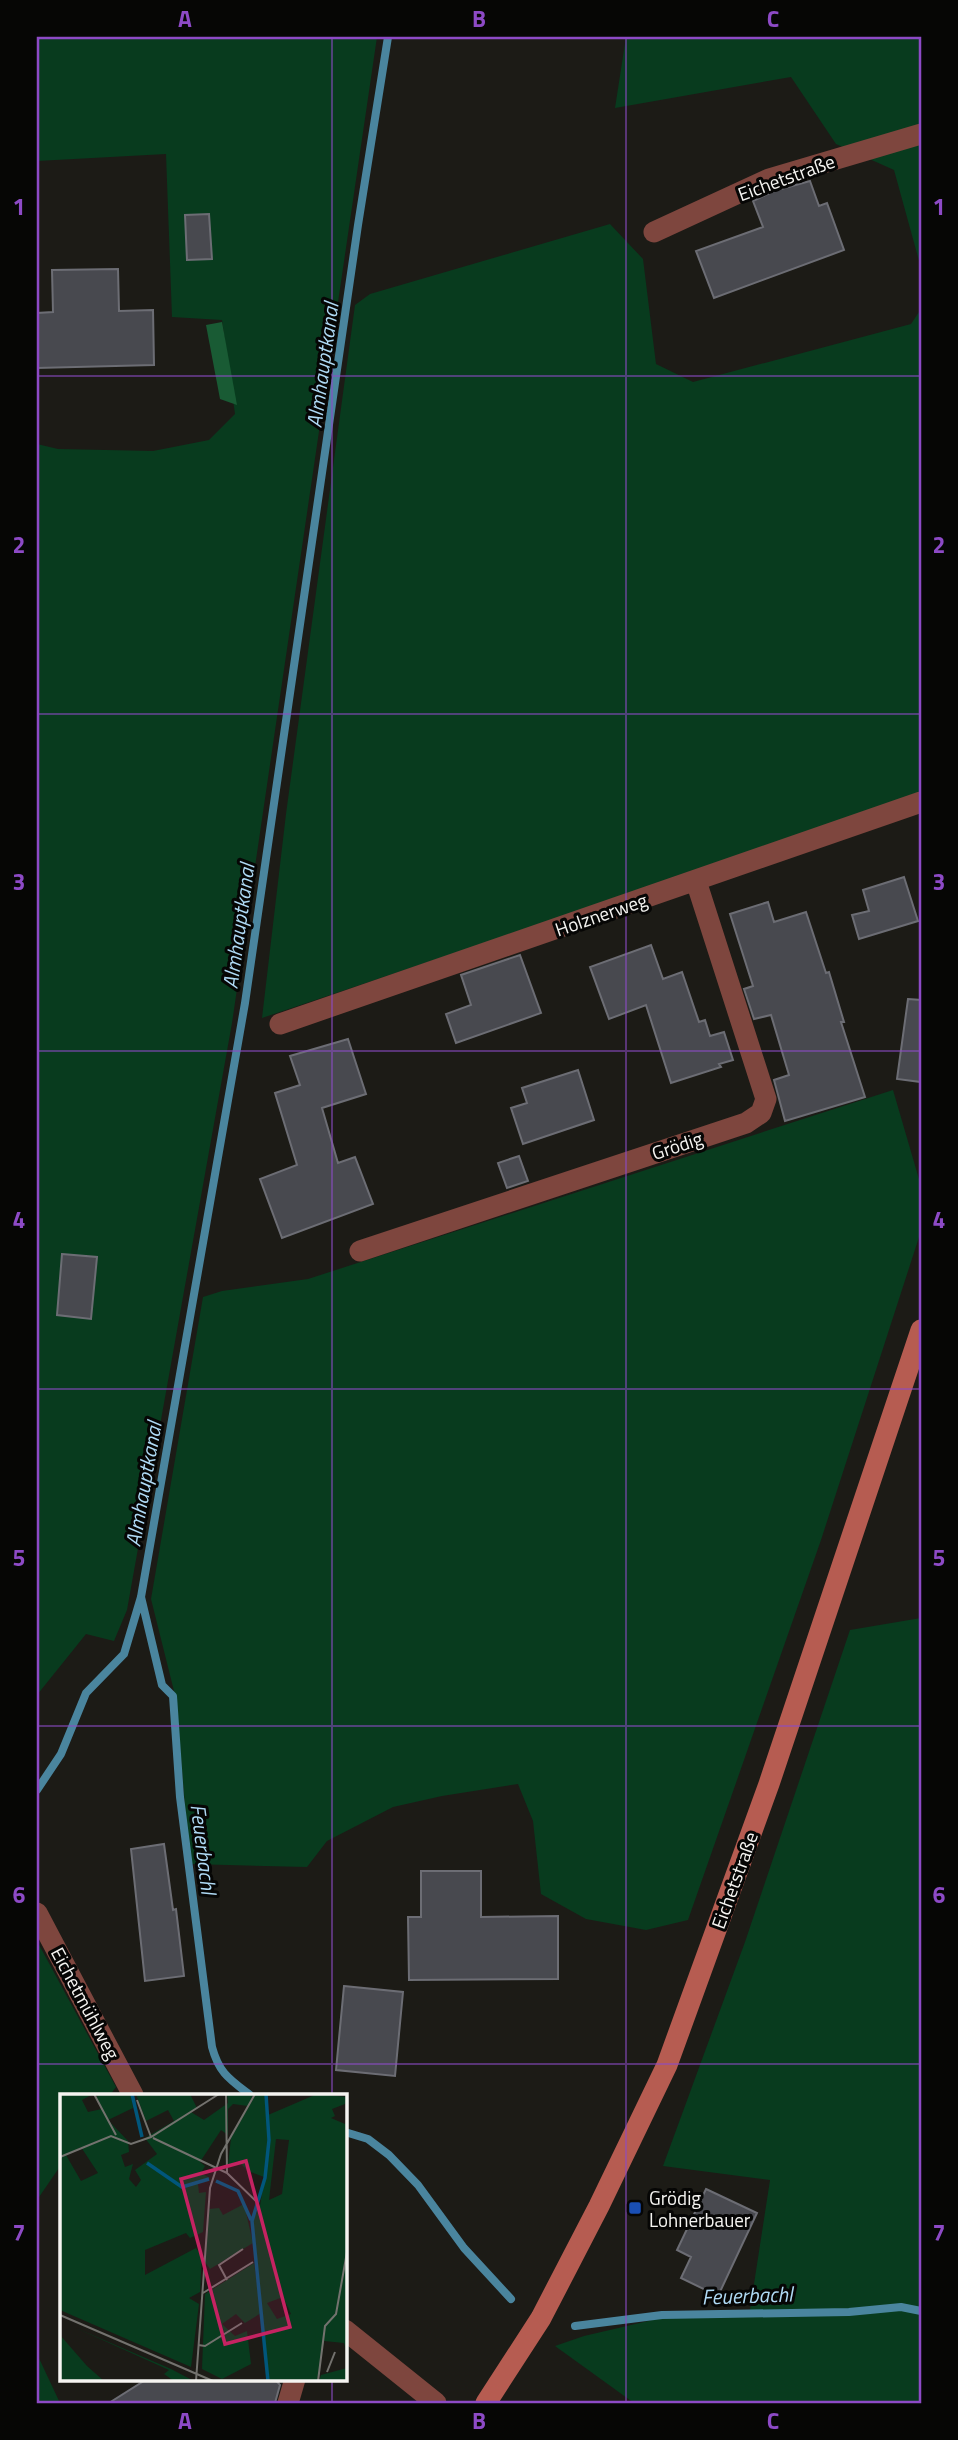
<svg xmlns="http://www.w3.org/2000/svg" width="958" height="2440" font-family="'Titillium Web',sans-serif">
<rect width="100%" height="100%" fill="#1c1b16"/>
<path fill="#083b1e" d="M37,37H377L232,1023L127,1610L114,1641L86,1634L37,1695V444L58,449L153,451L209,440L235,414L222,320L172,317L166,154L37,161Z
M626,37H921V268L894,170L836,144L791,77L615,108Z
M610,224L643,259L656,364L693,382L911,324L921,309V796L262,1018L286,814L355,305L370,294Z
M893,1090L921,1186V1231L821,1540L688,1920L646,1930L586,1919L541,1894L533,1821L518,1784L442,1796L393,1807L327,1841L307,1867L190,1864L176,1699L151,1599L203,1297L222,1291L308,1279Z
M921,1618V2403H634L555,2346L584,2336L674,2315L750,2310L770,2180L663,2166L745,1942L850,1630Z
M37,1941L116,2087L110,2095H61V2165L37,2200Z
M37,2354L60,2403H37Z"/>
<path fill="#195b34" d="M222,322L237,405L220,399L206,325Z"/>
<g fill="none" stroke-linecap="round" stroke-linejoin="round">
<path stroke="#4a859e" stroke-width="8" d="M141,1597L162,1685L173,1696L180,1797L212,2047C219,2073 229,2079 250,2095
M37,1790L61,1754L86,1693L124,1654L141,1597L245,1003L358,225L388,37
M345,2132L368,2139L389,2155L418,2185L464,2248L511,2299
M575,2326L662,2315L849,2312L901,2307L921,2311"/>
</g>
<path fill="#48494f" stroke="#6c6d74" stroke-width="2" d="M810,181L819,206L827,203L844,250L714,298L696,251L763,227L753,201L774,191Z
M209,214L212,259L187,260L185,215Z
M118,269L119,311L153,310L154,365L37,368V313L53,312L52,270Z
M904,877L918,921L859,939L852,915L869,911L863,890Z
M768,902L774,922L806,912L826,973L829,972L844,1022H841L865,1097L785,1121L774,1080L789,1075L771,1015L754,1019L744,989L753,986L730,914Z
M651,945L663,979L682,972L699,1022L705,1020L710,1036L724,1032L733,1060L719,1064L721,1067L671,1083L646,1005L609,1019L590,967Z
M520,955L541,1013L456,1043L446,1014L471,1005L461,975Z
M908,999L921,1000V1082L897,1079Z
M348,1039L366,1094L322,1108L338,1163L355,1157L373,1204L282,1238L260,1179L297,1165L275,1093L300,1085L290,1056Z
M578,1070L594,1120L523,1144L511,1108L527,1103L522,1088Z
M519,1156L528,1181L507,1188L498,1163Z
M62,1254L97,1257L91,1319L57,1315Z
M164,1844L173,1910L176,1909L184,1976L145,1981L131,1849Z
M421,1871H481V1917L558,1916V1979L409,1980L408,1917H421Z
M344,1986L403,1992L395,2076L336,2070Z
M706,2189L757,2213L718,2296L681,2278L691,2257L677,2250Z
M147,2379H275L280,2385L275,2403H109Z"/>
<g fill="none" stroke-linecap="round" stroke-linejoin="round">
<path stroke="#7e463e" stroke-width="21" d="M654,232L769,179L921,134
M280,1024L921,802
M360,1251L746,1123L761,1113L766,1099L696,881
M37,1913L133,2095
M345,2330L436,2403
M288,2403L295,2379"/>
<path stroke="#b65c51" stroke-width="21" d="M486,2403L541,2318L599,2206L667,2065L769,1784L921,1330"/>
</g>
<path fill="none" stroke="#8d4ac6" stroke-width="2" stroke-opacity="0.55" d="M332,37V2095M626,37V2403M37,376H921M37,714H921M37,1051H921M37,1389H921M37,1726H921M37,2064H921M332,2379V2403"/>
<rect fill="#1a4fb4" stroke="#060605" stroke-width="2.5" x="628" y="2201" width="14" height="14" rx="3.5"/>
<g text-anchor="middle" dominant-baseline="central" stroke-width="6" stroke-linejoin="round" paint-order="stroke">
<g font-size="19" fill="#f5f4f1" stroke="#060605">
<text transform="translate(786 177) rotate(-20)">Eichetstraße</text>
<text transform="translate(601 914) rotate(-19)">Holznerweg</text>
<text transform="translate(677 1145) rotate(-18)">Grödig</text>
<text transform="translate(734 1880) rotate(-70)">Eichetstraße</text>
<text transform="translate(86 2003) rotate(62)">Eichetmühlweg</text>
</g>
<g font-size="19" fill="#f5f4f1" stroke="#060605" text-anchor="start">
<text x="649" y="2197">Grödig<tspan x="649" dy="22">Lohnerbauer</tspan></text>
</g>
<g font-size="21" font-style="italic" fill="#afdaf5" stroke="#060605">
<text transform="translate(322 365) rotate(-82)">Almhauptkanal</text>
<text transform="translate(238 926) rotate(-82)">Almhauptkanal</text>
<text transform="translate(143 1484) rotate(-80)">Almhauptkanal</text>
<text transform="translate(204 1849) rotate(83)">Feuerbachl</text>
<text transform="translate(747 2295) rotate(-2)">Feuerbachl</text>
</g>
</g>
<g transform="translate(60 2094)">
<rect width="287" height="287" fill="#1c1b16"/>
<path d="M0,0H33L22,6L28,18L42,15L36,3L40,0H71L73,14L48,26L68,47L69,58L61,61L65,73L73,70L69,85L76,93L81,86L75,76L97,60L85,44L114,27L108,16L86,27L76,0H130L137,14L131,18L144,26L168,9L167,0L193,1L188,12L173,10L168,15V41L161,36L140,68L145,72L141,79L150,84L138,90L139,99L146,98L143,138L130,144L126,139L85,156V181L136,154L142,162L140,198L129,204L139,210L131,273L0,216ZM21,53L38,79L21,87L6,61ZM196,0H205L209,45L204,83L188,77L178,67L168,71L171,44ZM206,0L208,21L257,0L287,3L285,10L272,15L275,22L271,24L285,30L287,26V259L284,249L264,247L257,287H209L193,126L200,112L210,48ZM216,45L229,46L222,100L209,106ZM223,203L231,220L217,225L207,209ZM184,110L193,149L150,175L145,168L149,115L159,114L163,121ZM194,169L201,219L185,229L176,220L162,230L175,242L187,237L191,270L162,285L142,275L145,200ZM16,234L111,275L134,287H114L104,280L109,276ZM0,241L27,272L44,287H0ZM287,274V287H259L261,281Z" fill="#083b1e" fill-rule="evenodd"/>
<path fill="none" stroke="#01567b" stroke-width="3.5" d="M72,0L82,43M206,0L209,46L205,84L192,127L208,287M87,69L122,93L149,85M156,87L178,97L191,126"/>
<path fill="none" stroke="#73726e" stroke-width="2" d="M34,0L56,41M166,0L167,79L197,108M77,6L91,43M93,44L167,79M0,63L51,42L71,50L91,43L159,0M167,186L159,171L183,155M143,199L193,168M0,221L153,287M138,251L145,252L182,229M267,278L275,258M136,287L150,94L161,60L195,0M258,287L265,232L276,220L287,158"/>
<path fill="#c52362" fill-opacity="0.15" stroke="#c52362" stroke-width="3.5" d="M186,67L230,233L165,250L121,85Z"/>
<rect width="287" height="287" fill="none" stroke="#f5f4f1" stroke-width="3.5"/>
</g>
<rect width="958" height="2440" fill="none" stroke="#060605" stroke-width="77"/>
<rect x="38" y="38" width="882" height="2364" fill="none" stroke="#8d4ac6" stroke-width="2.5"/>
<g font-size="23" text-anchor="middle" font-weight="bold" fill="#8d4ac6">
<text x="185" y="27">A</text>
<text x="479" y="27">B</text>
<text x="773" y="27">C</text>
<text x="19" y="215">1</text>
<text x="939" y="215">1</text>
<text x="19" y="553">2</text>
<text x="939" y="553">2</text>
<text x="19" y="890">3</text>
<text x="939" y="890">3</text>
<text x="19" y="1228">4</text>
<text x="939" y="1228">4</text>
<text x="19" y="1566">5</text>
<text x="939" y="1566">5</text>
<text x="19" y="1903">6</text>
<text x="939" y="1903">6</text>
<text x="19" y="2241">7</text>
<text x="939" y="2241">7</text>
<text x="185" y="2429">A</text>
<text x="479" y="2429">B</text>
<text x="773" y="2429">C</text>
</g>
</svg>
